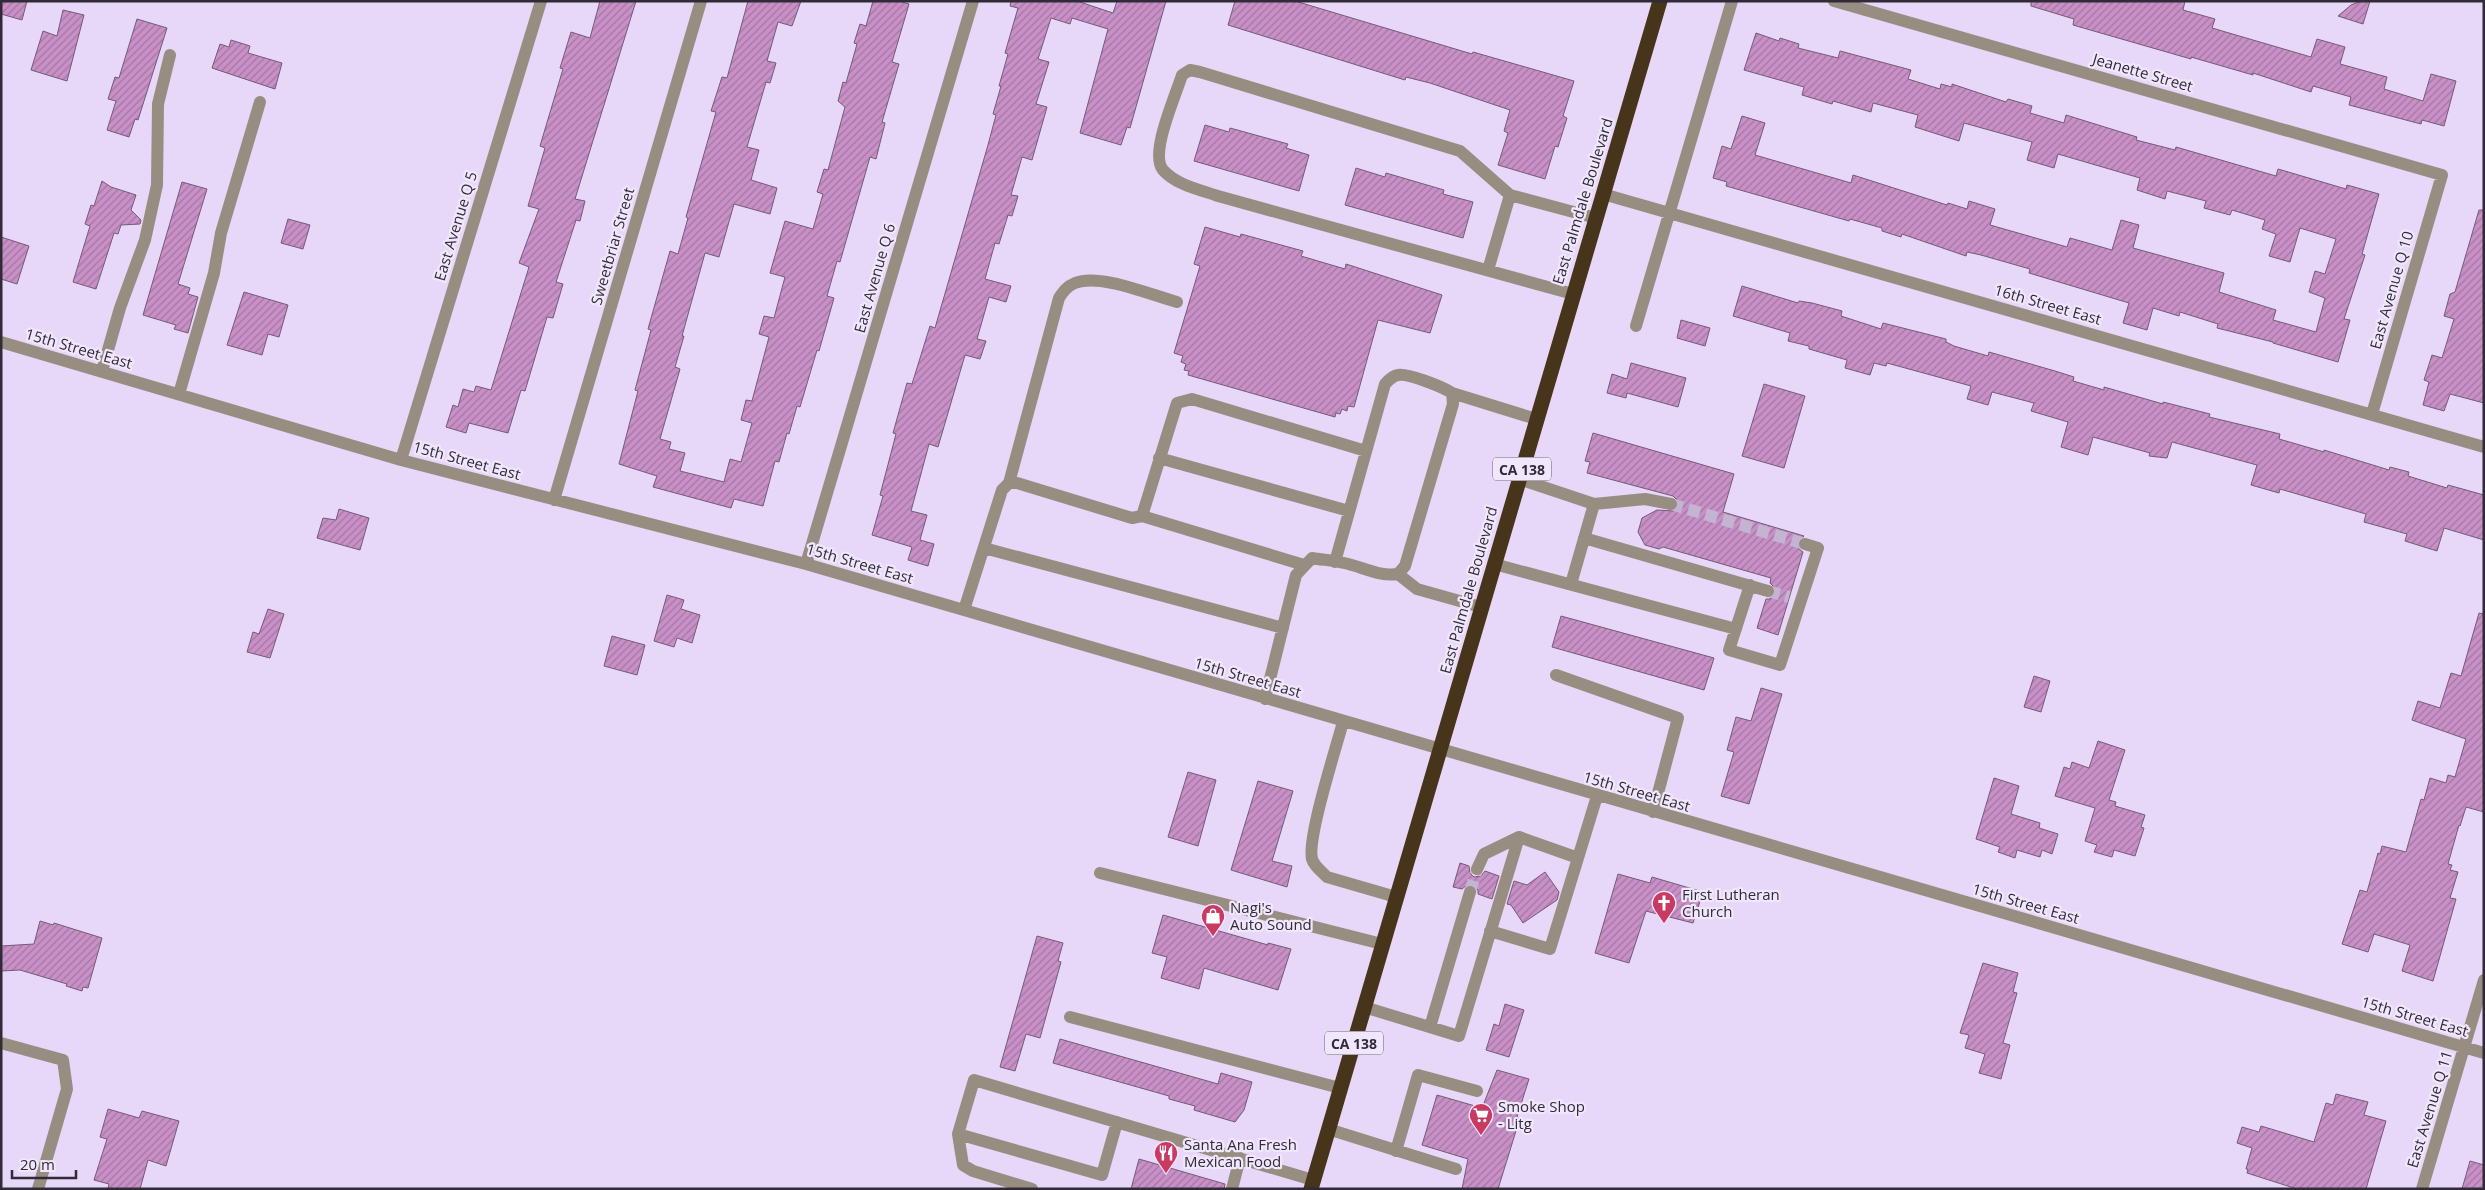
<svg xmlns="http://www.w3.org/2000/svg" width="2485" height="1190" font-family="'Open Sans',sans-serif">
<defs>
<pattern id="building-hatch" width="6" height="6" patternUnits="userSpaceOnUse" patternTransform="scale(1.25)"><rect width="6" height="6" fill="#c890c7"/><path d="M-1 1l2-2M0 6l6-6M5 7l2-2" fill="none" stroke="#a376a3"/></pattern>
</defs>
<rect width="100%" height="100%" fill="#e7d7f9"/>
<path fill="url(#building-hatch)" stroke="#745b73" d="M1,1H27L22,20L1,14Z
M600,1H636L575,199L585,201L580,221L576,220L556,282L563,284L553,318L547,317L525,391L521,390L508,433L469,423L466,433L446,427L453,405L458,407L463,389L474,392L476,386L491,390L529,267L519,263L539,209L528,206L545,148L540,146L563,69L560,68L571,32L590,38Z
M748,1H801L792,26L778,22L767,61L776,63L770,83L766,82L747,147L759,150L751,180L777,188L770,214L734,204L719,257L705,253L682,336H684L675,367L680,369L660,439L671,442L669,449L685,453L680,471L724,482L730,459L741,462L752,423L741,420L746,400L752,401L769,337L759,334L764,316L774,318L785,277L770,273L785,221L813,229L823,194L817,192L824,169L828,170L845,107L838,101L843,82L846,83L857,44L854,43L860,24L866,26L873,1H899L909,4L892,62L899,64L882,122L885,123L876,159L870,157L840,262L837,261L827,296L834,298L819,351L817,350L800,407L797,406L789,434L787,433L779,462L775,461L763,506L734,499L731,508L653,487L657,476L619,464L638,391L635,390L651,330L648,329L670,251L678,254L688,218L686,217L716,112L711,111L722,77L727,78Z
M1011,1H1077L1113,13L1117,1H1166L1130,128L1127,127L1121,145L1080,133L1108,29L1072,18L1070,24L1051,18L1038,59L1049,62L1036,104L1047,107L1032,160L1022,157L1011,195L1018,196L1012,216L1008,215L999,244L995,243L985,279L1011,286L1006,302L989,297L977,339L986,341L980,359L965,355L938,447L929,444L911,511L927,515L920,540L934,544L928,566L908,560L912,547L872,535L883,496L880,495L896,434L893,433L907,383L912,384L930,326L935,328L988,145L996,115L993,114L1001,86H999L1008,54L1005,53L1018,8L1010,6Z
M1235,1H1295L1472,54L1473,52L1574,81L1563,116L1567,118L1558,147L1555,146L1545,179L1498,165L1508,133L1504,131L1510,110L1430,83L1406,77L1405,80L1228,25Z
M2031,1H2185L2183,10L2215,19L2212,28L2311,57L2317,39L2345,47L2340,64L2387,77L2384,89L2423,101L2431,74L2456,81L2444,126L2422,120L2421,124L2349,105L2351,97L2313,86L2311,92L2253,73V75L2191,57V59L2073,25L2074,19L2031,6Z
M2361,1H2370L2363,24L2338,16L2351,5Z
M63,10L84,15L67,81L31,70L43,31L57,36Z
M137,19L167,28L138,120L135,119L129,137L107,130L116,101L108,99L115,77L119,78Z
M1756,33L1779,41L1780,38L1799,44L1798,48L1838,58L1840,51L1911,70L1908,79L1940,89L1941,84L1952,87V84L2006,102L2008,99L2032,106L2030,113L2064,123L2066,115L2137,137L2136,140L2175,150L2176,147L2276,176L2278,169L2346,189L2347,185L2379,194L2362,254L2365,255L2344,319L2350,320L2338,362L2273,343V342L2217,328L2218,324L2180,312L2179,316L2153,308L2147,330L2123,323L2129,303L2029,273L2030,269L1981,255L1967,252L1966,256L1902,234L1901,237L1882,231V228L1850,219L1849,221L1726,186L1727,182L1713,178L1722,146L1731,149L1742,116L1765,123L1755,155L1851,183L1853,175L1947,205L1948,203L1967,209L1969,201L1995,209L1990,225L2067,247L2070,238L2112,250L2121,220L2139,225L2133,248L2224,273L2219,292L2276,310L2273,320L2316,332L2325,298L2309,292L2315,271L2325,274L2336,239L2300,228L2290,262L2269,256L2276,234L2262,229L2265,220L2232,210L2230,215L2204,208L2206,201L2167,191L2165,199L2137,190L2140,178L2058,154L2054,168L2027,160L2032,142L1964,123L1959,141L1915,127L1918,115L1873,103L1871,112L1833,101L1832,104L1802,95L1804,87L1744,70Z
M231,40L250,46L248,53L282,63L275,89L212,68L220,44L229,47Z
M1205,125L1229,132L1230,128L1288,144L1286,148L1309,155L1299,191L1194,161Z
M1356,168L1385,177L1386,173L1444,190L1443,194L1473,202L1463,238L1345,205Z
M102,181L111,187L136,195L131,210L141,220L140,224L121,225L118,234L114,233L96,289L73,282L90,226L85,224L91,205L94,206Z
M182,182L207,189L178,284L190,288L188,294L198,297L188,333L174,329L176,325L143,315Z
M2479,210H2484V403L2450,394L2444,411L2423,405L2429,382L2424,380L2432,355L2442,358L2454,319L2444,316L2450,294L2455,292Z
M288,219L310,225L303,249L281,243Z
M1205,227L1240,237L1241,234L1303,251L1301,256L1345,269L1346,264L1442,295L1430,333L1378,320L1354,407L1348,406L1347,411L1342,409L1340,414L1336,413L1335,417L1188,375L1189,371L1184,370L1186,364L1181,362L1183,356L1174,353L1200,266L1194,264Z
M1,237L29,246L17,284L1,279Z
M1742,286L1798,303L1799,301L1812,303L1842,311L1841,316L1881,329L1883,323L1946,339V342L1954,346L1988,356L1989,352L2055,371L2074,377L2073,381L2104,390V387L2163,404V402L2210,414L2209,417L2280,434L2279,439L2324,452V450L2389,470L2390,467L2409,472L2408,476L2447,488L2448,485L2484,495V540L2444,528L2437,551L2405,541L2407,534L2364,522L2366,514L2280,489L2279,493L2251,485L2257,465L2172,442L2167,458L2149,456L2150,453L2093,437L2088,455L2061,447L2068,422L2031,411L2034,403L1992,392L1988,405L1967,399L1971,386L1887,363L1886,366L1874,363L1870,375L1845,368L1847,360L1809,349V346L1788,341L1790,333L1733,316Z
M244,292L288,305L279,337L268,334L262,355L227,345Z
M1681,320L1710,328L1705,346L1677,338Z
M1631,363L1686,378L1678,407L1627,393L1626,398L1607,393L1612,374L1627,379Z
M1764,384L1805,396L1784,468L1742,456Z
M1593,433L1734,474L1723,512L1804,536L1797,542L1799,549L1803,552L1778,635L1757,628L1766,599H1770L1776,594V589L1770,583L1771,578L1663,547L1659,549L1645,545L1638,532L1642,518L1657,510L1674,511L1679,506L1678,501L1673,496L1587,473L1590,462L1585,461Z
M339,509L369,518L360,550L317,538L323,518L336,520Z
M667,595L684,600L681,609L700,615L692,643L677,638L674,647L654,641Z
M268,609L284,614L270,658L247,652L253,632L259,634Z
M2479,613L2484,614V812L2466,807L2460,826L2459,825L2448,864L2452,865L2450,870L2458,872L2450,898L2456,899L2433,981L2402,971L2410,945L2374,934L2368,952L2342,944L2360,890L2367,892L2378,853L2380,854L2382,846L2406,852L2421,799L2424,800L2430,778L2446,783L2448,775L2455,777L2466,739L2412,720L2418,701L2440,708L2451,673L2461,676Z
M1561,616L1714,658L1704,690L1552,647Z
M612,636L645,645L637,675L604,666Z
M2034,676L2050,681L2041,712L2024,707Z
M1761,688L1782,694L1749,804L1721,796L1734,752L1727,750L1736,717L1751,721Z
M2098,741L2125,750L2109,800L2116,802L2115,806L2145,815L2141,827L2144,828L2135,856L2114,850L2112,857L2094,852L2097,845L2085,841L2095,808L2055,796L2064,767L2070,769L2072,762L2089,768Z
M1188,772L1216,780L1198,846L1168,837Z
M1994,778L2019,786L2011,814L2040,823L2039,828L2058,834L2052,854L2042,850L2040,857L2017,850L2015,858L1998,852L2000,847L1976,839Z
M1258,781L1293,791L1272,861L1292,866L1287,887L1231,870Z
M1460,863L1469,866L1470,873L1474,877L1481,876L1485,871L1499,876L1492,899L1478,894V890L1473,884H1468L1462,889L1453,887Z
M1545,872L1559,892L1557,900L1523,923L1511,905L1507,904L1514,881L1527,885Z
M1618,874L1650,883L1652,877L1703,892L1693,923L1646,911L1629,963L1595,953Z
M1163,915L1268,945V943L1291,949L1278,990L1204,968L1199,989L1161,978L1167,957L1152,953Z
M40,921L53,925L54,923L102,938L88,988L83,987L82,991L66,986L67,984L20,970L1,971V946L34,944Z
M1037,936L1063,943L1058,961L1061,962L1040,1038L1026,1034L1015,1071L1000,1067Z
M1983,963L2018,973L2013,992L2017,993L2003,1043L2010,1045L2001,1079L1979,1073L1985,1054L1965,1048L1969,1035L1960,1033Z
M1505,1004L1524,1010L1509,1057L1486,1050L1494,1024L1499,1026Z
M1060,1039L1218,1084L1221,1073L1252,1082L1244,1110L1235,1122L1194,1110L1195,1106L1169,1099V1096L1053,1063Z
M1497,1070L1529,1079L1517,1117L1520,1118L1498,1189H1462L1468,1159L1422,1145L1437,1095L1482,1108Z
M2336,1094L2368,1102L2364,1115L2386,1121L2366,1189H2297L2247,1173L2248,1169H2246L2252,1148L2237,1143L2242,1127L2259,1132L2261,1126L2314,1142L2326,1103L2333,1105Z
M108,1109L139,1118L142,1111L179,1121L166,1166L148,1160L140,1189H108L109,1184L94,1180L107,1139L100,1137Z
M1139,1159L1225,1184L1224,1189H1131Z
M2470,1161L2484,1165V1189H2462Z"/>
<g fill="none" stroke-linecap="round" stroke-linejoin="round">
<path stroke="#c3b5d2" stroke-width="12" stroke-dasharray="12 6" stroke-linecap="butt" d="M1671,504L1805,544
M1768,591L1789,597
M1470,892L1477,869"/>
<path stroke="#978e81" stroke-width="12" d="M1834,1L2442,175L2372,414
M1603,194L2484,447
M1488,270L1510,195
M1573,294L1218,196C1201,190 1176,185 1163,170C1149,154 1176,95 1182,75L1190,70L1200,72L1460,151L1510,195L1596,218
M1636,326L1732,1
M1,342L401,460L806,564L2484,1053
M102,371L120,308L145,240L157,185L158,104L170,55
M1452,393L1536,419
M179,394L214,273L221,233L260,102
M1159,458L1349,511
M401,460L541,1
M1519,479L1594,504L1571,584
M1009,483L1059,298C1063,292 1067,286 1075,283C1100,273 1151,295 1177,302
M554,500L701,1
M1594,504L1645,499L1671,504
M1142,516L1304,565
M1584,538L1768,591
M984,548L1283,628
M806,564L973,1
M1494,564L1736,629
M1398,574L1417,589L1481,607
M1750,585L1729,650L1780,665L1818,548L1805,544
M964,610L1002,490L1009,483H1017L1132,518L1142,516L1177,403L1192,399L1366,451
M1556,675L1678,718L1653,812
M1265,699L1296,575L1312,558C1322,560 1333,560 1344,563C1363,567 1379,577 1398,574L1405,566L1453,404L1452,393C1443,387 1408,373 1398,375C1392,376 1389,380 1385,384L1335,562
M1343,722C1336,748 1307,838 1312,859C1314,866 1322,872 1327,877L1396,897
M1477,869L1484,854L1519,837
M1100,873L1382,944
M1490,931L1550,949L1578,858
M1364,1007L1459,1036L1519,837L1578,858L1597,796
M1070,1017L1340,1088
M1430,1027L1470,892
M1,1043L63,1060L67,1089L38,1189
M1117,1122L1102,1175L958,1134L974,1080L1313,1180
M1328,1129L1456,1169
M958,1134L963,1165L973,1171L1032,1189
M1396,1151L1418,1075L1477,1091
M1232,1189L1240,1158
M2422,1189L2484,980"/>
<path stroke="#46351a" stroke-width="15" d="M1311,1189L1660,1"/>
</g>
<defs>
<g id="church-pin" transform="scale(1.25)"><path d="M0 17L-7.5 6A9.5 9.5 0 1 1 7.5 6Z" fill="#c93a62" stroke="#f1e7fc"/><path d="M-1.2-6h2.4v3.5h3.3v2.4h-3.3V6h-2.4V-.1h-3.3v-2.4h3.3Z" fill="#fff"/></g>
<g id="shop-pin" transform="scale(1.25)"><path d="M0 17L-7.5 6A9.5 9.5 0 1 1 7.5 6Z" fill="#c93a62" stroke="#f1e7fc"/><path d="M-5-2.5h2.3a2.7 3.5 0 0 1 5.4 0H5L5.5 6h-11ZM-1.5-2.5h3a1.5 2.3 0 0 0-3 0Z" fill="#fff"/></g>
<g id="supermarket-pin" transform="scale(1.25)"><path d="M0 17L-7.5 6A9.5 9.5 0 1 1 7.5 6Z" fill="#c93a62" stroke="#f1e7fc"/><path d="M-6-5.5h2.5l.6 2H6L4.5 2H-2.5L-4.4-4H-6ZM-1.5 3.2a1.3 1.3 0 1 0 .1 0ZM3 3.2a1.3 1.3 0 1 0 .1 0Z" fill="#fff"/></g>
<g id="restaurant-pin" transform="scale(1.25)"><path d="M0 17L-7.5 6A9.5 9.5 0 1 1 7.5 6Z" fill="#c93a62" stroke="#f1e7fc"/><path d="M-5-6h1v4h1v-4h1v4h1v-4h1v5L-1.5 .5V6h-2V.5L-5-1ZM5-6V6H3V1.5H1.5Q1.5-4 5-6Z" fill="#fff"/></g>
</defs>
<g fill-rule="evenodd">
<use href="#church-pin" x="1664" y="903"/>
<use href="#shop-pin" x="1213" y="916"/>
<use href="#supermarket-pin" x="1481" y="1115"/>
<use href="#restaurant-pin" x="1166" y="1153"/>
</g>
<g text-anchor="middle" dominant-baseline="central" stroke-width="4.5" stroke-linejoin="round" paint-order="stroke">
<g fill="#f1e7fc" stroke="#6b6373" stroke-width="1">
<rect x="1493" y="457.5" width="58" height="23" rx="4"/>
<rect x="1325" y="1031.5" width="58" height="23" rx="4"/>
</g>
<g font-size="14" font-weight="bold" fill="#312b38">
<text x="1522" y="469">CA 138</text>
<text x="1354" y="1043">CA 138</text>
</g>
<g font-size="15" fill="#312b38" stroke="#f1e7fc">
<text transform="translate(2143 72) rotate(16)">Jeanette Street</text>
<text transform="translate(1582 201) rotate(-73)">East Palmdale Boulevard</text>
<text transform="translate(455 226) rotate(-73)">East Avenue Q 5</text>
<text transform="translate(612 246) rotate(-74)">Sweetbriar Street</text>
<text transform="translate(874 278) rotate(-74)">East Avenue Q 6</text>
<text transform="translate(2391 290) rotate(-74)">East Avenue Q 10</text>
<text transform="translate(2048 304) rotate(16)">16th Street East</text>
<text transform="translate(79 348) rotate(16)">15th Street East</text>
<text transform="translate(467 460) rotate(15)">15th Street East</text>
<text transform="translate(860 563) rotate(16)">15th Street East</text>
<text transform="translate(1468 590) rotate(-74)">East Palmdale Boulevard</text>
<text transform="translate(1248 677) rotate(16)">15th Street East</text>
<text transform="translate(1637 791) rotate(16)">15th Street East</text>
<text transform="translate(2026 903) rotate(16)">15th Street East</text>
<text transform="translate(2415 1016) rotate(16)">15th Street East</text>
<text transform="translate(2429 1109) rotate(-73)">East Avenue Q 11</text>
</g>
<g font-size="15" fill="#312b38" stroke="#f1e7fc" text-anchor="start">
<text x="1682" y="894">First Lutheran<tspan x="1682" dy="17">Church</tspan></text>
<text x="1230" y="907">Nagi's<tspan x="1230" dy="17">Auto Sound</tspan></text>
<text x="1498" y="1106">Smoke Shop<tspan x="1498" dy="17">- Litg</tspan></text>
<text x="1184" y="1144">Santa Ana Fresh<tspan x="1184" dy="17">Mexican Food</tspan></text>
</g>
</g>
<rect width="2485" height="1190" fill="none" stroke="#312b38" stroke-width="5"/>
<path d="M12 1170v8h64v-8" fill="none" stroke="#312b38" stroke-width="2.5"/>
<text x="20" y="1170" font-size="15" fill="#312b38" stroke="#f1e7fc" stroke-width="4" paint-order="stroke">20 m</text>
</svg>
